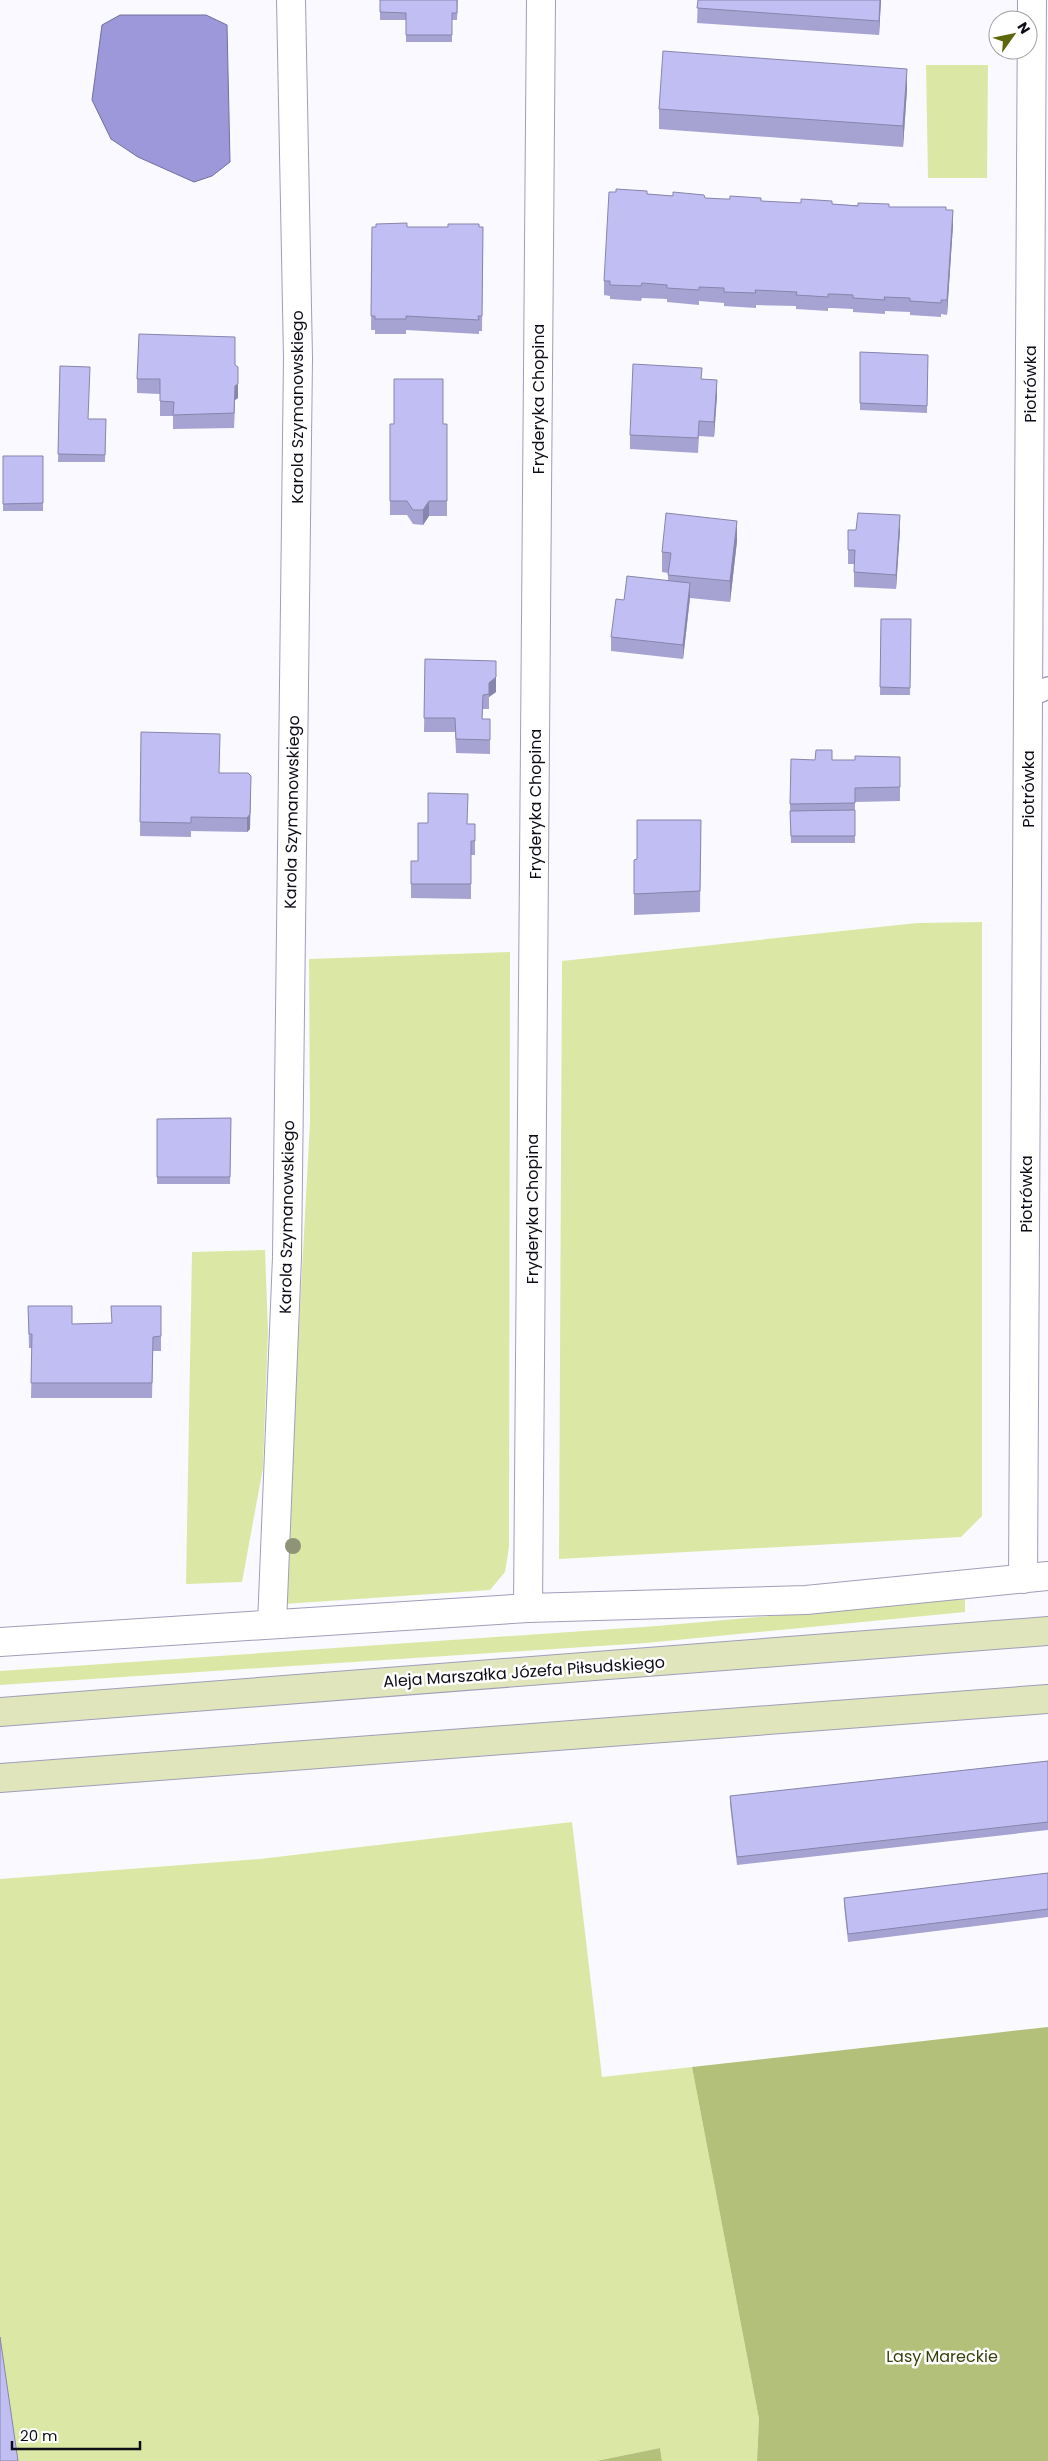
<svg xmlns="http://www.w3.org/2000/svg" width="1048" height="2461" font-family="Poppins,sans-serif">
<rect width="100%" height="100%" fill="#f9f9ff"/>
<path fill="#dbe8a5" d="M926,65H988L987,178H928Z
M982,922V1516L961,1537L559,1559L562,961L917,923Z
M510,952L509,1547L505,1572L490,1590L284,1604L310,1122L309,959Z
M265,1250L268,1331L263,1468L242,1582L186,1584L192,1252Z
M965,1599V1612L646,1643L0,1685V1671L657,1626Z
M572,1822L602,2077L692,2067L759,2419L757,2461H662L660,2448L596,2461H17L0,2345V1879L260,1859Z"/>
<path fill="#b3c079" d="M1048,2027V2461H757L759,2419L692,2067Z
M660,2448L662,2461H596Z"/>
<path fill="#9d98d9" stroke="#726e9e" d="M120,15H206L227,25L230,162L212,176L194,182L138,157L111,139L92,100L102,25Z"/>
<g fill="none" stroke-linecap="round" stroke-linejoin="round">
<g stroke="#9f9eba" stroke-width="24">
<path id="service" d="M1029,696L1048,688"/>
</g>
<g stroke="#9f9eba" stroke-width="30">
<path id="minor" d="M1023,1579L1032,0
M528,1608L541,0
M272,1624L287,1257L298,358L291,0
M0,1642L528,1608L806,1600L1048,1576"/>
</g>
<g stroke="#9f9eba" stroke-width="30">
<path id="secondary" d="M0,1712L1048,1631
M0,1778L1048,1699"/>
</g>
<use href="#service" stroke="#fff" stroke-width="21"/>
<use href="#minor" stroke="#fff" stroke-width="28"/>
<use href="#secondary" stroke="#e0e5bb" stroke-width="28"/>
</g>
<circle fill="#8f9378" cx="293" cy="1546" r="8"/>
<path fill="#a6a3d2" d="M380,0H458L457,20H452V42H406V20H380Z
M698,0H881L879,35L697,23Z
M907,89L903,147L659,129V109Z
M647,194L761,202L801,203V199L832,204L946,210L953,225L947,315L941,314V317L910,315V312L885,311V314L853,312V309L833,308H828V311L796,309V306L756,305V308L724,306V303L699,301V305L667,302V299L642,298L641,301L610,299V296L604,295V281Z
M372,227H483L482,331H479V334L406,330V334H375V330H371Z
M860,352L928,355L927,413L860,410Z
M235,365L238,381V398L235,400L234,428L173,429V416H160V394L137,393V379Z
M60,366L88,419H106L105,462H58Z
M702,379L717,395L714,437L699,436L698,453L630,449V435Z
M390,424H447V516H429L423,525L413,524L407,515H390Z
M3,456H43V511H3Z
M856,530H900L896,589L854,587V564H848V550Z
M737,541L730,602L690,598L683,659L611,651V637L624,600L668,580V573L662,572V552Z
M881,619H911L910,695H880Z
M425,659L496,692L489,697V709H483L482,719H490V754L456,753L455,732H424Z
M141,732L220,773H248L250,829L247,832L191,831V837L140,836Z
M900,757V801L855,802V843H791L790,804L815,760H855Z
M701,820L700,912L634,915V860L637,859Z
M467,824H475V855H471V899L411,898V861H418Z
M231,1118L230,1184H157V1119Z
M28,1306L72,1324L111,1323L161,1306V1351H153L152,1398H31L32,1348H29Z
M1048,1761V1830L737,1865L730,1804V1796Z
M1048,1873V1917L848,1942L844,1905V1898Z"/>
<path fill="#8785ab" d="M880,0H881L879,35V21Z
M907,69V89L903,147V126Z
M953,210V225L947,315V300Z
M238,367V398L235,400L234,428L235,386Z
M717,380V395L714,437V422Z
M429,501V516L423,525V510Z
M900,515V530L896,589V575Z
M737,521V541L730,602V581Z
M690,583V597L683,659V645Z
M496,661V692L489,697V683Z
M251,790L250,829L247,832V818Z"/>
<path fill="#c1bef4" stroke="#8785ab" d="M380,0H457V13H452V35H406V13L380,12Z
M698,0H880L879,21L697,8Z
M663,51L907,69L903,126L659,109Z
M616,189L647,191V194L673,196V192L704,195L705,198L725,199H730V196L761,198V201L801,203V199L832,201V204L858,206V203L889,204V207H946V210H953L947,300H941V303L910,301V298L884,297L885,300L853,298V295L833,294H828V297L796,295L797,292L755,290L756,293L724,292V288L699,287V290L667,288V285L642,283L641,286L610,285V281H604L609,192H616Z
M407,223V227H448V224H479V227H483L482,316H478L479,320L406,316V319H375V316H371L372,227H376V224Z
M139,334L235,337V365L238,367V384L235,386L234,413L173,415L174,402L160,401V379H137Z
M860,352L928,355L927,406L860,403Z
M633,364L702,368L701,379L717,380L714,422L699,421L698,438L630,435Z
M60,366L90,367L88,419H106L105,455L58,454Z
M394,379H443V424H447V501H429L423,510H413L407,501H390V424H394Z
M3,456H43V503L3,504Z
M666,513L737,521L730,581L668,575L671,553L662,552Z
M858,513L900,515L896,575L854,572L855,550H848V530H856Z
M627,576L690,583L683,645L611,637L616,599L624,600Z
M881,619H911L910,688L880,687Z
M425,659L496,661V677L489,683V694L483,695L482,719H490V740L456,739L455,718H424Z
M141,732L220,734L219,773H248L251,776L250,814L247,818L191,817V823L140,822Z
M816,750H832V760H855V756L900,757V787L855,788V803L790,804L791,759L815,760Z
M428,793L468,794L467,824H475V841H471V884H411V861H418V823H428Z
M855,810V836H791L790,811Z
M637,820H701L700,891L634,894V860L637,859Z
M231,1118L230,1177H157V1119Z
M28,1306H72V1324L112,1323L111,1306H161V1336L153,1337L152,1383H31L32,1334H29Z
M1048,1761V1822L737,1857L730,1796Z
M1048,1873V1909L848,1934L844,1898Z
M0,2337L18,2461H0Z"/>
<g text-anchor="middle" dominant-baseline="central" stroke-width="5" stroke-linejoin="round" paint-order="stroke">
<g font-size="16" fill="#0d0c16" stroke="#fff">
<text transform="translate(1030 384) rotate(-90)">Piotrówka</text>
<text transform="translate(538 399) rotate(-90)">Fryderyka Chopina</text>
<text transform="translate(297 407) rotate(-90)">Karola Szymanowskiego</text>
<text transform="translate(1028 789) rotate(-90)">Piotrówka</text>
<text transform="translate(535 804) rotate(-90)">Fryderyka Chopina</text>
<text transform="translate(292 812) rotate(-89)">Karola Szymanowskiego</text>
<text transform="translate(1026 1194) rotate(-90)">Piotrówka</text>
<text transform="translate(532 1209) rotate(-90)">Fryderyka Chopina</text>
<text transform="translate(287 1217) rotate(-89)">Karola Szymanowskiego</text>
<text transform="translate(524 1672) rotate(-4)">Aleja Marszałka Józefa Piłsudskiego</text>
</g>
<g font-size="16" fill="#394009" stroke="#fff">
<text x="942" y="2356">Lasy Mareckie</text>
</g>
</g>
<g transform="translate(1013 35) rotate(57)"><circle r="24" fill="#ffffff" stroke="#9e9ea2"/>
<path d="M0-4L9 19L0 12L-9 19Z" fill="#5c670a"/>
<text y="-8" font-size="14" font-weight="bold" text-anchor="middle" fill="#0d0c16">N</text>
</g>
<path d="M12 2441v8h128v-8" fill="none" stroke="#0d0c16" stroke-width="2.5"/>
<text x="20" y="2441" font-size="15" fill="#0d0c16" stroke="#ffffff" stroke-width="4" paint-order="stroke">20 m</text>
</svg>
